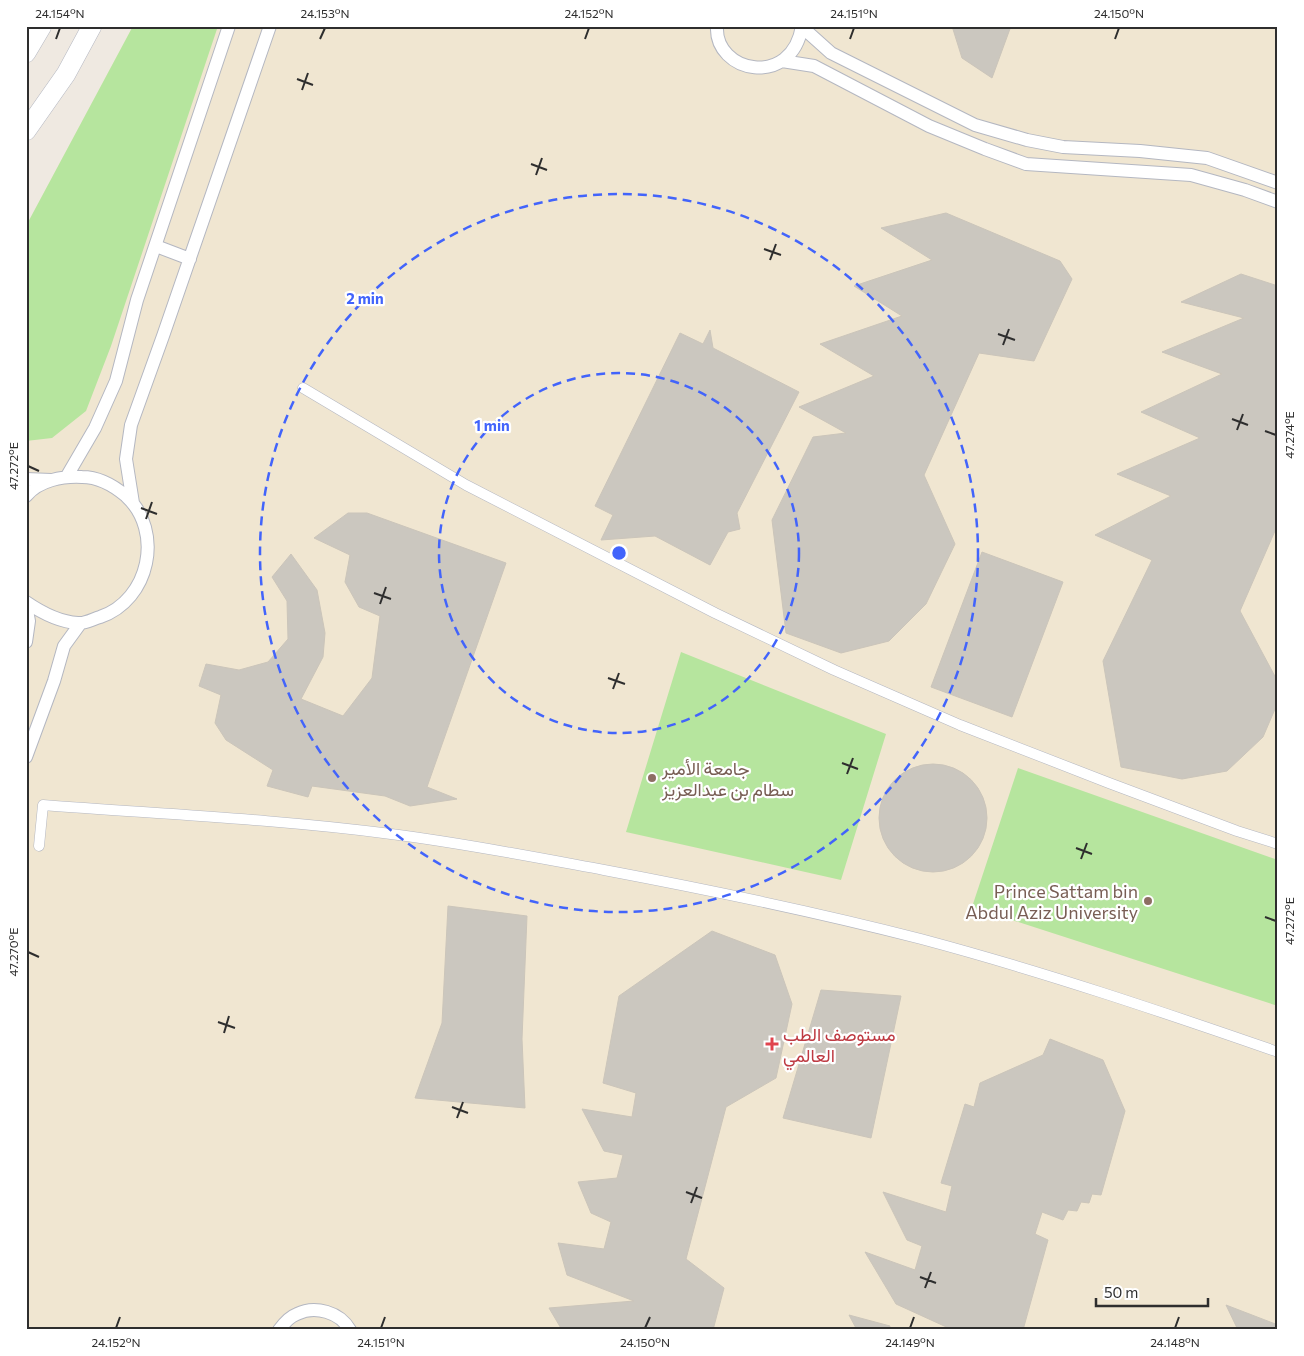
<svg xmlns="http://www.w3.org/2000/svg" width="1304" height="1356" font-family="Commissioner,Vazirmatn,sans-serif">
<rect width="100%" height="100%" fill="#efe9e1"/>
<path fill="#f0e6d1" d="M133,26H1278V1330H26V226Z"/>
<path fill="#b6e59e" d="M133,26H218L111,346L86,411L52,438L26,441V226Z
M681,652L886,734L841,880L626,832Z
M1018,768L1278,860V1006L972,907Z"/>
<path fill="#cbc7bf" stroke="#cbc5ba" d="M952,26H1011L992,78L962,58Z
M946,213L1060,261L1072,279L1034,361L979,353L924,475L955,544L926,604L889,641L841,653L786,633L772,520L813,437L846,433L799,407L874,376L820,344L902,316L854,286L932,260L881,228Z
M1241,274L1278,286V524L1240,611L1278,682V702L1263,737L1227,771L1182,779L1121,767L1103,661L1152,560L1095,535L1171,496L1117,474L1200,438L1141,412L1222,374L1162,352L1244,318L1181,302Z
M710,330L713,348L799,392L737,513L740,529L728,532L710,565L655,536L601,540L613,515L595,506L680,333L703,344Z
M348,513H367L506,563L427,787L457,799L410,806L385,796L312,786L308,797L267,786L273,770L226,740L215,723L221,695L199,686L206,664L239,670L268,662L288,639L287,601L272,577L291,554L317,590L325,633L323,657L301,699L343,716L372,678L380,616L359,607L345,582L350,555L314,538Z
M982,552L1063,582L1012,717L931,687Z
M879 818a54 54 0 1 1 108 0a54 54 0 1 1-108 0Z
M448,906L527,916L522,1039L525,1108L415,1098L442,1023Z
M712,931L775,955L792,1004L776,1078L726,1107L686,1259L724,1288L713,1330H562L549,1308L634,1301L567,1275L558,1243L604,1249L611,1222L591,1213L578,1182L617,1178L623,1155L604,1151L582,1109L632,1117L636,1093L603,1083L619,996Z
M821,990L901,996L871,1138L783,1118Z
M1050,1039L1103,1060L1125,1111L1101,1195L1092,1194L1089,1203L1081,1202L1077,1211L1068,1210L1063,1220L1042,1212L1035,1234L1048,1240L1023,1330H953L896,1304L865,1252L915,1270L922,1246L907,1240L883,1192L946,1212L952,1186L941,1183L965,1104L974,1107L980,1083L1043,1055Z
M1226,1305L1278,1325V1330H1238Z
M849,1315L890,1326L889,1330H857Z"/>
<g fill="none" stroke-linecap="round" stroke-linejoin="round">
<g stroke="#b4b7c1" stroke-width="11">
<path id="pedestrian" d="M303,388L466,485L715,613L834,670L960,725L1109,783L1237,831L1278,844
M39,846L43,805C159,814 276,819 391,834C463,843 534,857 604,870C710,890 816,912 921,939C1041,971 1160,1011 1278,1052"/>
</g>
<g stroke="#b4b7c1" stroke-width="14">
<path id="minor" d="M717,26C714,73 792,89 802,26
M802,27L831,53L975,125L1027,140L1063,147L1140,151L1207,158L1278,183
M782,61L814,66L929,126L985,149L1026,164L1191,175L1245,190L1278,202
M156,246L190,259
M67,476L95,428L116,381L137,300L229,26
M26,479L51,480
M26,496C39,480 63,476 82,477C99,477 113,485 126,496C164,531 150,600 100,617C93,619 85,624 78,623C59,622 42,613 26,602
M133,503L126,459L131,425L163,336L270,26
M26,605L29,621L26,642
M26,757L54,681L64,646L80,624
M279,1330C284,1323 289,1317 297,1314C315,1305 340,1312 350,1330"/>
</g>
<g stroke="#b4b7c1" stroke-width="20">
<path id="secondary" d="M26,53L42,26
M26,131L66,74L92,26"/>
</g>
<use href="#pedestrian" stroke="#fff" stroke-width="10"/>
<use href="#minor" stroke="#fff" stroke-width="12"/>
<use href="#secondary" stroke="#fff" stroke-width="19"/>
</g>
<path fill="none" stroke="#2e2e2e" stroke-width="2" d="M56,39L60,28M320,39L325,28M585,39L589,28M850,39L854,28M1115,39L1119,28M297,79L313,85M302,90L308,73M531,164L547,170M536,175L542,158M764,249L781,255M770,260L776,244M998,334L1015,340M1003,345L1009,329M1232,419L1248,425M1237,430L1243,414M1265,431L1276,435M28,466L39,471M141,508L157,514M146,519L152,502M374,593L391,599M380,604L386,587M608,678L625,684M613,689L619,673M842,763L858,769M847,774L853,758M1076,848L1092,854M1081,859L1087,843M1265,917L1276,921M28,952L39,957M218,1022L235,1028M224,1033L229,1016M452,1107L468,1113M457,1118L463,1102M686,1192L702,1198M691,1203L697,1187M920,1277L936,1283M925,1288L931,1272M116,1328L120,1317M381,1328L385,1317M645,1328L650,1317M910,1328L914,1317M1175,1328L1179,1317"/>
<g fill="none" stroke="#4264fb" stroke-width="2.5" stroke-dasharray="9 6">
<circle cx="619" cy="553" r="180"/>
<circle cx="619" cy="553" r="359"/>
</g>
<g fill="#8d6e63" stroke="#fff" stroke-width="2">
<circle cx="652" cy="778" r="5"/>
<circle cx="1148" cy="901" r="5"/>
</g>
<path fill="#e0444e" stroke="#fff" stroke-width="2" d="M769.5 1036.5h5v5h5v5h-5v5h-5v-5h-5v-5h5z"/>
<g text-anchor="middle" dominant-baseline="central" stroke-width="4.5" stroke-linejoin="round" paint-order="stroke">
<g font-size="18" fill="#785e54" stroke="#fff" text-anchor="start">
<text x="662" y="768">جامعة الأمير<tspan x="662" dy="21">سطام بن عبدالعزيز</tspan></text>
<text x="1138" y="891" text-anchor="end">Prince Sattam bin<tspan x="1138" dy="21">Abdul Aziz University</tspan></text>
</g>
<g font-size="18" fill="#be3a42" stroke="#fff" text-anchor="start">
<text x="783" y="1034">مستوصف الطب<tspan x="783" dy="21">العالمي</tspan></text>
</g>
</g>
<circle cx="619" cy="553" r="8" fill="#4264fb" stroke="#fff" stroke-width="2.5"/>
<g font-size="15" text-anchor="middle" font-weight="bold" fill="#4264fb" stroke="#fff" stroke-width="4.5" stroke-linejoin="round" paint-order="stroke">
<text x="365" y="304">2 min</text>
<text x="492" y="431">1 min</text>
</g>
<rect width="1304" height="1356" fill="none" stroke="#ffffff" stroke-width="55"/>
<path d="M1096 1298v8h112v-8" fill="none" stroke="#2e2e2e" stroke-width="2.5"/>
<text x="1104" y="1298" font-size="15" fill="#2e2e2e" stroke="#ffffff" stroke-width="4" paint-order="stroke">50 m</text>
<rect x="28" y="28" width="1248" height="1300" fill="none" stroke="#2e2e2e" stroke-width="2"/>
<g font-size="12" text-anchor="middle" fill="#2e2e2e">
<text x="60" y="18">24.154°N</text>
<text x="325" y="18">24.153°N</text>
<text x="589" y="18">24.152°N</text>
<text x="854" y="18">24.151°N</text>
<text x="1119" y="18">24.150°N</text>
<text transform="translate(1290 435) rotate(-90)" y="4">47.274°E</text>
<text transform="translate(14 466) rotate(-90)" y="4">47.272°E</text>
<text transform="translate(1290 921) rotate(-90)" y="4">47.272°E</text>
<text transform="translate(14 952) rotate(-90)" y="4">47.270°E</text>
<text x="116" y="1347">24.152°N</text>
<text x="381" y="1347">24.151°N</text>
<text x="645" y="1347">24.150°N</text>
<text x="910" y="1347">24.149°N</text>
<text x="1175" y="1347">24.148°N</text>
</g>
</svg>
